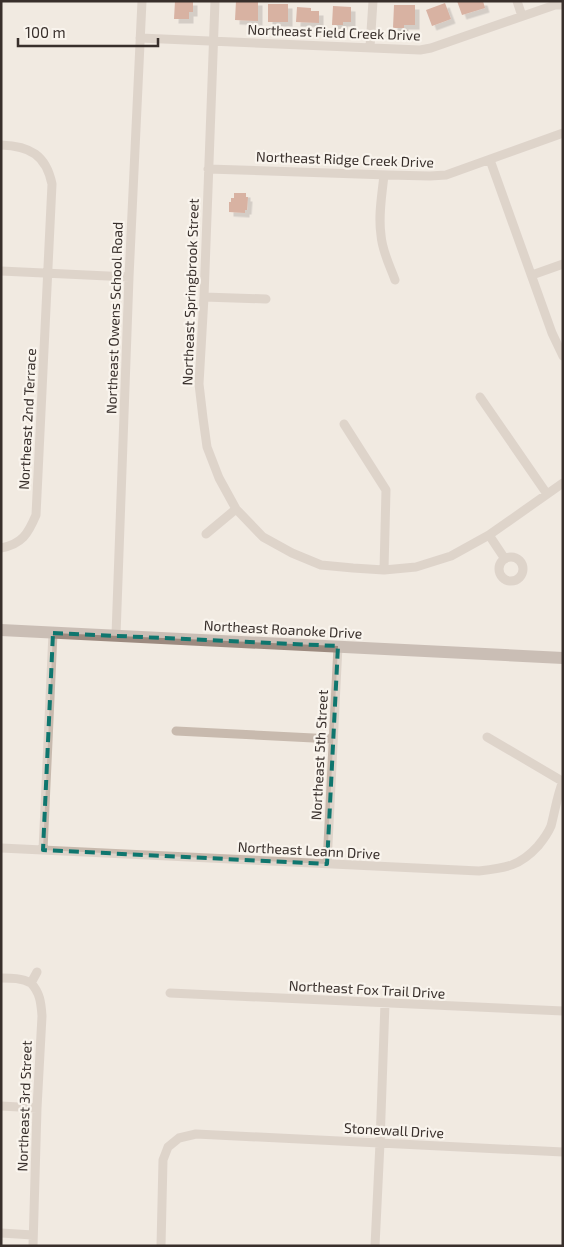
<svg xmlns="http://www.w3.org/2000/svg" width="564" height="1247" font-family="'Exo 2',sans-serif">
<defs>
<filter id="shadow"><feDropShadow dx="4.5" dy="4.5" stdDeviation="0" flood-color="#0004"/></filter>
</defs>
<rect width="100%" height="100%" fill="#f1eae1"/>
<path fill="#ba6f56" filter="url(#shadow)" d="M175,1H193V12H189V19H174Z
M236,1H258V21L235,20Z
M457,1H483L485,8L462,15Z
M445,3L451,19L432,26L426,10Z
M268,4H288V22H268Z
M394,5H415V25H404V28H393Z
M333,6L351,7V22H343V25H332Z
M297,7L311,8V11H319V23L296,22Z
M234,193H246V197H248L247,210H245V213L229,212V202H231V198H234Z"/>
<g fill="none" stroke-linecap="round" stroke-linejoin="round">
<path stroke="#c8baae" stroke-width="9" d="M215,1L204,297L199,384L203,418L207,447L219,478L236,509L263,537L292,553L321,565L353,568L384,570L416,567L451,556L489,535L563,483
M517,1L522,16
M140,38L420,50L431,48L555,5H563
M370,47L373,1
M1,145C30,146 46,155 52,184L36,515C28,534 22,544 1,548
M490,160L552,333L563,356
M208,169L388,175L430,176L446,175L563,133
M384,175C382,195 378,215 381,235C382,251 390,266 395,280
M1,271L129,277
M532,275L563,264
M204,297L266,299
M480,397L547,494
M344,424L386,490L384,570
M206,534L236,509
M489,535L505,559
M499 569a12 12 0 1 1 24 0a12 12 0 1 1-24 0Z
M116,635L129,277L142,1
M176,731L333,739
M487,737L562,781
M1,848L479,871C506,868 520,866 538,846C543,840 548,833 551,826C555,811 557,796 563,781
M43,850L53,633
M327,864L338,646
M1,978C11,978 22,978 31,983
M170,993L563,1011
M1,1106L37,1108
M1,1233L33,1235
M33,1246L37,1108L42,1016C41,1002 40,993 31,983L37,972
M161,1246L163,1160L168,1147L179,1138L196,1134L563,1152
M375,1246L380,1143L385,1003"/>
<path stroke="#9c8a7f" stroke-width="12" d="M1,630L563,658"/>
</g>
<path d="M0 0H564V1247H0ZM53,633L338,646L327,864L43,850Z" fill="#f1eae1" fill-opacity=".55" fill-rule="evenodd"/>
<path fill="none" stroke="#0f766e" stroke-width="4" stroke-dasharray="10 6" stroke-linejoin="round" d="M53,633L338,646L327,864L43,850Z"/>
<g text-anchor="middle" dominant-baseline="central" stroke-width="4.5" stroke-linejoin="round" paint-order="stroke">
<g font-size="14" fill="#382f2b" stroke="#f9f4ed">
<text transform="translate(334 32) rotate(2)">Northeast Field Creek Drive</text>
<text transform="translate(345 159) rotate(2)">Northeast Ridge Creek Drive</text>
<text transform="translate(190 292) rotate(-88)">Northeast Springbrook Street</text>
<text transform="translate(114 318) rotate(-88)">Northeast Owens School Road</text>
<text transform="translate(27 419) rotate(-87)">Northeast 2nd Terrace</text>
<text transform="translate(283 629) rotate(3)">Northeast Roanoke Drive</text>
<text transform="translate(319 755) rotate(-87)">Northeast 5th Street</text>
<text transform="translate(309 850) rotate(3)">Northeast Leann Drive</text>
<text transform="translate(367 989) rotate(3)">Northeast Fox Trail Drive</text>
<text transform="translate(24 1106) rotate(-88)">Northeast 3rd Street</text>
<text transform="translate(394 1130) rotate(3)">Stonewall Drive</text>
</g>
</g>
<rect width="564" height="1247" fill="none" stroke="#382f2b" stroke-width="5"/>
<path d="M18 38v8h140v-8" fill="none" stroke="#382f2b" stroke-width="2.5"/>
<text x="25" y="38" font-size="15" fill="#382f2b" stroke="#f9f4ed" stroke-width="4" paint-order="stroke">100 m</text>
</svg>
